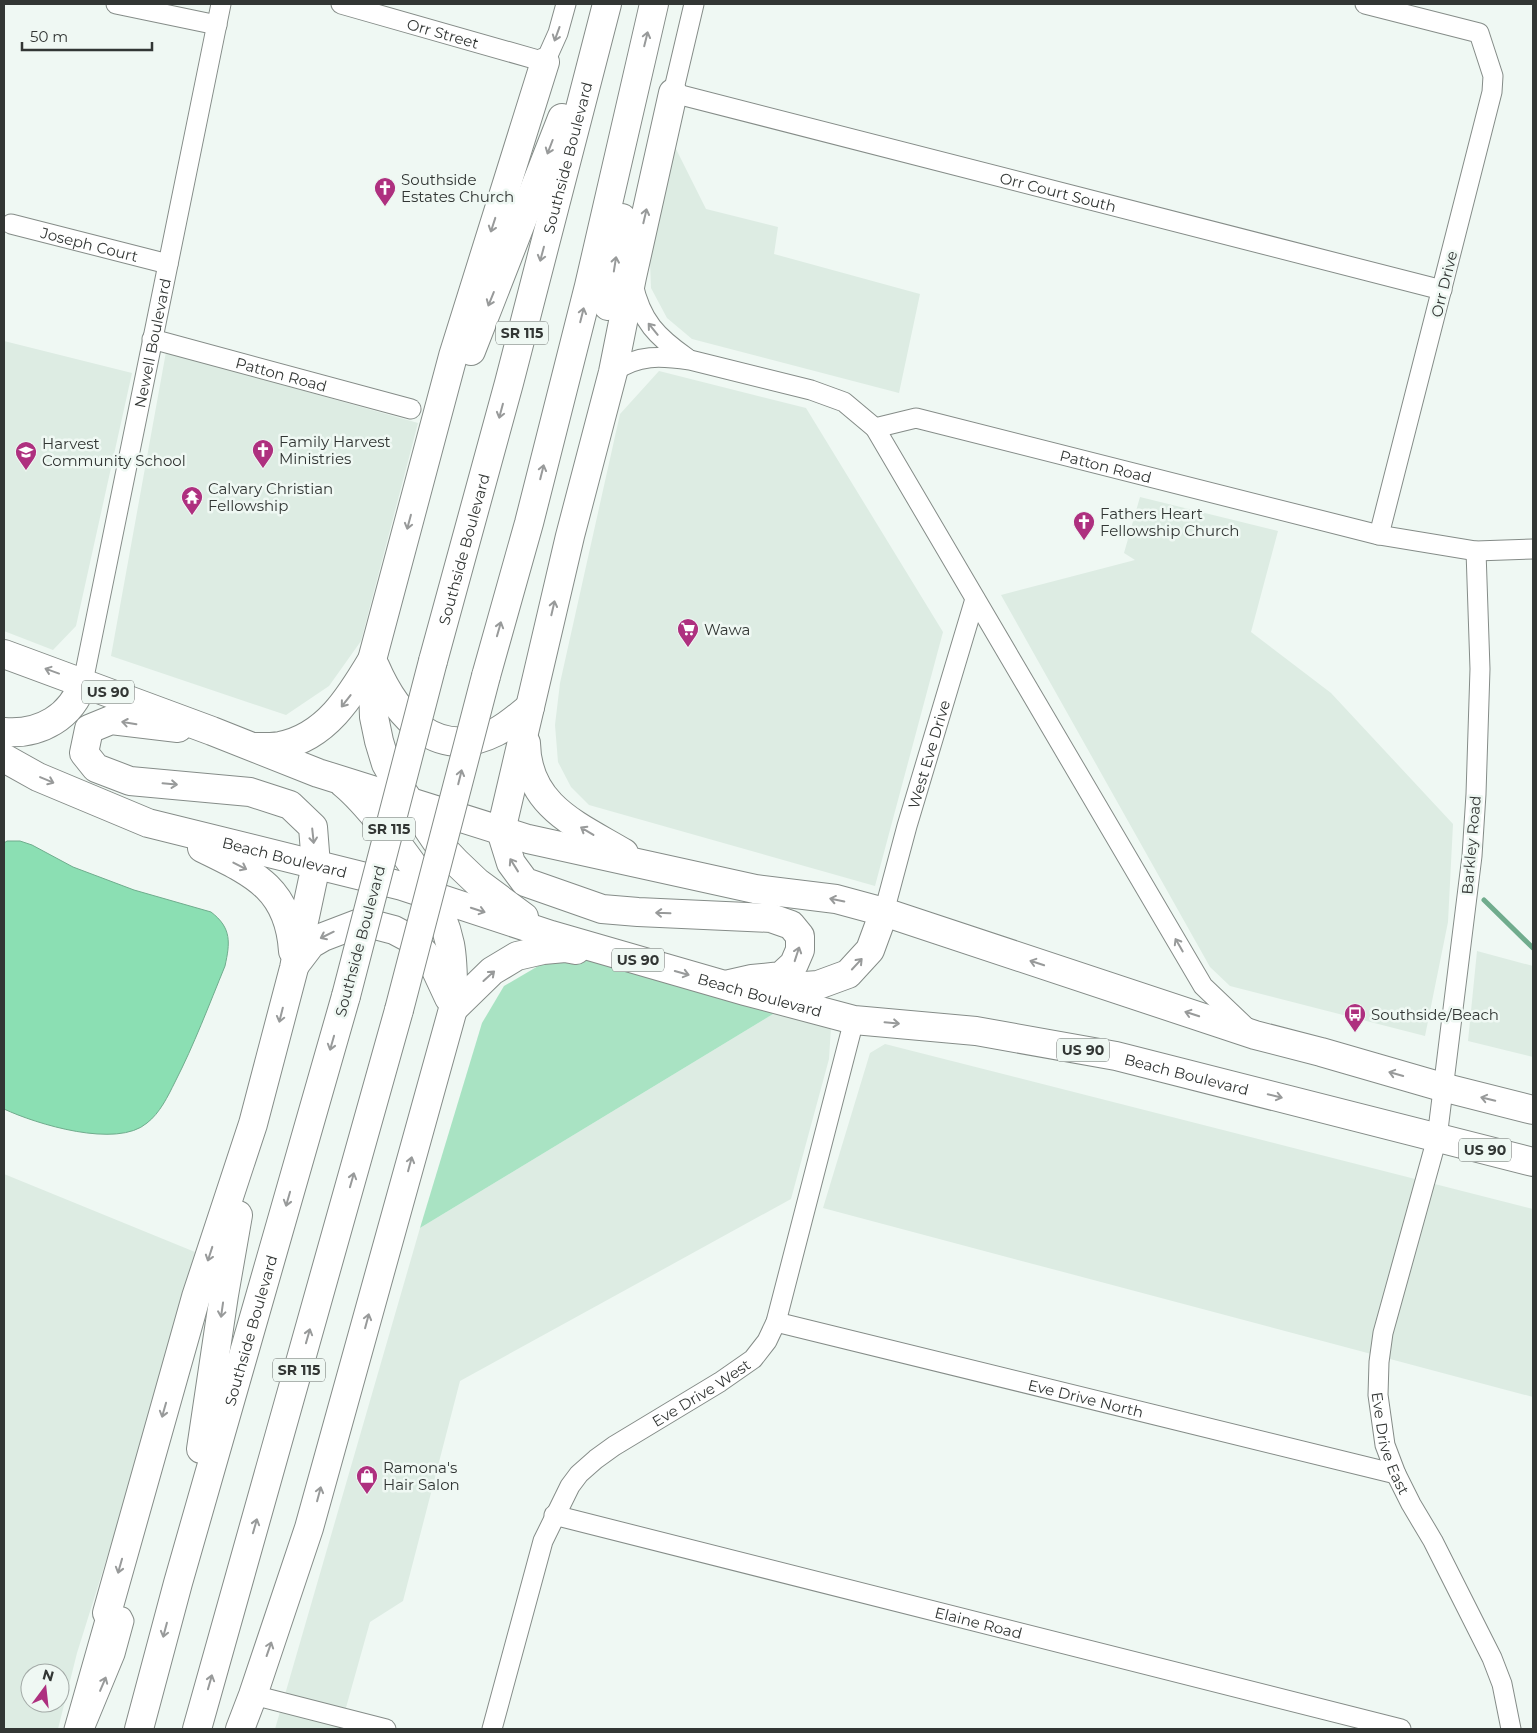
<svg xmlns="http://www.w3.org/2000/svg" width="1537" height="1733" font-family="Montserrat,sans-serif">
<rect width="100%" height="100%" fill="#eff8f3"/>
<path fill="#ddece3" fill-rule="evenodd" d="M675,147L706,209L778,227L774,254L920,294L899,393L692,339L667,318L651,288L650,262Z
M4,341L132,373L76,626L53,650L4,631Z
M166,352L418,423L361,641L329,686L286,715L111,656Z
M659,371L806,408L943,632L875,886L589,805L571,787L558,762L555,725L560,683L620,414Z
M1140,497L1278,531L1251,632L1331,693L1453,824L1448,922L1425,1036L1230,986L1210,967L1001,595L1135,560L1124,553Z
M1477,951L1533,966V1057L1468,1041Z
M778,1011L831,1027L829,1059L791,1199L460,1381L403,1601L370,1622L340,1729H275L420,1228Z
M885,1044L1533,1209V1397L823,1208L870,1053Z
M4,1174L195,1252L130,1484L77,1653L58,1729H4ZM30,1673H60V1703H30Z"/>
<path fill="#a9e3c3" d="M557,955L608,964L778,1011L420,1228L482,1023L504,986Z"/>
<path fill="#8bdfb3" stroke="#70ac8d" d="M7,841H20L32,845L73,867L134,890L211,912C232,928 230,943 225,966C209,1005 194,1045 175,1082C168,1096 160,1113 147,1123C117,1149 36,1124 4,1109V843Z"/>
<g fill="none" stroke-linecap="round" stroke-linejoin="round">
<path stroke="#70ac8d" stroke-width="5" d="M1484,900L1533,948"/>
<g stroke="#858c88" stroke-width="21">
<g id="minor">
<path d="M116,4L217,25"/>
<path id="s1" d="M341,4L545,62L558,33L566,4"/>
<path id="s2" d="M694,4L673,93L1442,290"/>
<path d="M1365,4L1479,33L1493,76L1492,92L1379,535"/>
<path id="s3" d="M11,224L168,264"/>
<path d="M633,284C641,321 657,337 687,358"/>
<path id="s4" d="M152,339L411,409"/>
<path d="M613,372C638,354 661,356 690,360L811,390L844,402L875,428L1203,986L1248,1029"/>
<path id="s5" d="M875,428L916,418L1379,535L1476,551L1533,549"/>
<path id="s6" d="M1476,551L1480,669L1476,794L1472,856L1437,1138L1383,1333L1379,1362L1378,1395L1385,1445L1396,1474L1411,1504L1433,1541L1492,1658L1502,1684L1511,1729"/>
<path id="s7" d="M83,682L221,4"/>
<path id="s8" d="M884,912L907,826L975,599"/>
<path id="s9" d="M776,1322L1396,1474"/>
<path id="s10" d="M554,1515L1401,1729"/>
<path d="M253,1695L386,1729"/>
<path d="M74,1729L107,1613L122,1617L124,1621L115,1654L84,1729"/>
<path id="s11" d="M492,1729L543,1541L570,1486L579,1474L596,1459L614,1446L720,1382L753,1359L767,1341L776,1322L854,1020"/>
</g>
</g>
<g stroke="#858c88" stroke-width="30">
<g id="trunk">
<path d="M673,93L632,277L613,372L570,536L501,831L511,863L525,882L602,909L638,912L771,918L791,925L800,936V950L794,964L781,976L752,979L730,984"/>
<path d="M608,306L622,218"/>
<path d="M471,351L562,118"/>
<path d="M4,654L212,731L318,773L528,839L755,889L836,899L884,912L1255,1035L1321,1052L1442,1087L1533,1110"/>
<path id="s12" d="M433,661L509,383L607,4"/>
<path d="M375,666C397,717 437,762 496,732C508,726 519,716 530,707"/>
<path d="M486,676L529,523L589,286L654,4"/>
<path d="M4,732C40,735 72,717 83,682"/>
<path d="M526,743C527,806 577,825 624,853"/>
<path d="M257,747C264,747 273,747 280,746C326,737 350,697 372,660"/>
<path id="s13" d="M4,758L38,777L148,823L402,886L551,935L745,991L854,1020L976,1031L1116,1056L1533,1162"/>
<path d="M202,848C253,873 289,888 293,951"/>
<path d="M524,917L477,882L456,862L436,841L395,780L386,764L379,741L374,717L372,660L453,356L545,62"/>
<path d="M295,965L311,944L323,937L357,924L375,925L394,930L411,939L424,953L435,968L449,998"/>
<path d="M765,989L818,985L848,974L870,950L884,912"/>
<path d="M453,1009L492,971L517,956L543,950L565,948L576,950"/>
<path d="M201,1449L224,1295L238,1215"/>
<path d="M107,1613L196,1297L253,1124L294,968L316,865L313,827L290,805L250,792L130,781L96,768L84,753L89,729L111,720L178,728"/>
<path id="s14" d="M139,1729L178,1583L346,996"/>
<path d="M197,1729L399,1010"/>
<path d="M240,1729L253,1695L309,1528L453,1009C453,988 454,965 450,944C441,901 414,865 388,832C374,815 361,798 344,784"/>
</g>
</g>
<use href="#minor" stroke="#fff" stroke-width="19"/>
<use href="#trunk" stroke="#fff" stroke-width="28"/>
<g stroke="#858c88" stroke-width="30" stroke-linecap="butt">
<path id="trunk-bridge" d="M346,996L433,661
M399,1010L486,676"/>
</g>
<use href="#trunk-bridge" stroke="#fff" stroke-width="28"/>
</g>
<defs><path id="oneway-shaft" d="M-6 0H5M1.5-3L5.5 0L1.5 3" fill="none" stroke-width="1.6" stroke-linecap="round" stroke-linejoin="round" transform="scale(1.25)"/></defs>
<g stroke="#989a9a">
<use href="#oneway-shaft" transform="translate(557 34) rotate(110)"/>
<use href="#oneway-shaft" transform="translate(646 39) rotate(-76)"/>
<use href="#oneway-shaft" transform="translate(550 147) rotate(111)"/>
<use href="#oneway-shaft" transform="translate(645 216) rotate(-77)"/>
<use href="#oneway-shaft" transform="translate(493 225) rotate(108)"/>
<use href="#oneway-shaft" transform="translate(542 254) rotate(105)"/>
<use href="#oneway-shaft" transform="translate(615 264) rotate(-81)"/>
<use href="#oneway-shaft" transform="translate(491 299) rotate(112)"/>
<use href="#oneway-shaft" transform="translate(582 315) rotate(-76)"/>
<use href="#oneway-shaft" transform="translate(653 329) rotate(-129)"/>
<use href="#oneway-shaft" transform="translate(501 411) rotate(105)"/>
<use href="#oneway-shaft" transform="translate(542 472) rotate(-76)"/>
<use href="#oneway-shaft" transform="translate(409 522) rotate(105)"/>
<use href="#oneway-shaft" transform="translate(553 608) rotate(-77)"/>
<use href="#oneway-shaft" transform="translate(499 629) rotate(-74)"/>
<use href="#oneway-shaft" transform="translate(52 671) rotate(-160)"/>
<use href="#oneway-shaft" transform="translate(346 701) rotate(128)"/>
<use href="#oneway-shaft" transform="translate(129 723) rotate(-171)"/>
<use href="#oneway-shaft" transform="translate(460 777) rotate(-76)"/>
<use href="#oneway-shaft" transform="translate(47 780) rotate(23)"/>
<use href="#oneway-shaft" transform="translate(170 784) rotate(5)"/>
<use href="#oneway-shaft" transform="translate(587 831) rotate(-149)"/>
<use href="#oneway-shaft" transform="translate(313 836) rotate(84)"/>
<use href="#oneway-shaft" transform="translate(514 865) rotate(-122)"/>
<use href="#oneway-shaft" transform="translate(240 866) rotate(27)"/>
<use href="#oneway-shaft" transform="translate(837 900) rotate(-168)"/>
<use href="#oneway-shaft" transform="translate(478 910) rotate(18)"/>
<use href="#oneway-shaft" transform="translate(663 913) rotate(-178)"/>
<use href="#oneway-shaft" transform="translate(327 935) rotate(154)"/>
<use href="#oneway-shaft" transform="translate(1179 945) rotate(-120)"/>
<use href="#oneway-shaft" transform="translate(797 954) rotate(-72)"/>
<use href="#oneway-shaft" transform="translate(1037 963) rotate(-162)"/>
<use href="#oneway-shaft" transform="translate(857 964) rotate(-47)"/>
<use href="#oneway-shaft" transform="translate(682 973) rotate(16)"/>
<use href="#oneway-shaft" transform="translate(489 976) rotate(-42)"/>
<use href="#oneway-shaft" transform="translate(1192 1014) rotate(-162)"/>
<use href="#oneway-shaft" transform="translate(281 1015) rotate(104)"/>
<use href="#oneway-shaft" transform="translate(892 1023) rotate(5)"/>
<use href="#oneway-shaft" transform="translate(332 1043) rotate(106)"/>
<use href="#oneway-shaft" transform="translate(1396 1074) rotate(-164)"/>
<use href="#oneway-shaft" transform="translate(1275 1096) rotate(14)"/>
<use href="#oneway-shaft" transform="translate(1488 1099) rotate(-166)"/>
<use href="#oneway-shaft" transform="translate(410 1164) rotate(-75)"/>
<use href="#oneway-shaft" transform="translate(352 1180) rotate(-74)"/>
<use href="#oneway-shaft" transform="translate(288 1199) rotate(106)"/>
<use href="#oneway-shaft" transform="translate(210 1254) rotate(108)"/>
<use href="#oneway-shaft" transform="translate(222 1310) rotate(98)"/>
<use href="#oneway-shaft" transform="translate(367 1321) rotate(-75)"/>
<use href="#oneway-shaft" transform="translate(308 1336) rotate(-74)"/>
<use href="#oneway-shaft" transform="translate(164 1410) rotate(106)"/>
<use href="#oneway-shaft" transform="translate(319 1494) rotate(-75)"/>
<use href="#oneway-shaft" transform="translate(255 1526) rotate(-74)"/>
<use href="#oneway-shaft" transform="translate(120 1566) rotate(106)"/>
<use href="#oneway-shaft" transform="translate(165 1630) rotate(105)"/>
<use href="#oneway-shaft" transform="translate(269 1649) rotate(-71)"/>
<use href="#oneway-shaft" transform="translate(210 1682) rotate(-74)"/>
<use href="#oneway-shaft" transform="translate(103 1684) rotate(-67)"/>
</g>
<defs>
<g id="church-pin" transform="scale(1.125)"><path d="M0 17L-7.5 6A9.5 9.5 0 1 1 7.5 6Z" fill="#ae307f" stroke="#eff8f3"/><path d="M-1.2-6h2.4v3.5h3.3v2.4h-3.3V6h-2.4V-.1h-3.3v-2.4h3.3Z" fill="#fff"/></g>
<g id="school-pin" transform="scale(1.125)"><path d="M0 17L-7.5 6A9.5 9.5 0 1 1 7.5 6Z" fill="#ae307f" stroke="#eff8f3"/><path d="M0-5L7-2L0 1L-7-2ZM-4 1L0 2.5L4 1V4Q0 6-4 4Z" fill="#fff"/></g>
<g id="temple-pin" transform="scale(1.125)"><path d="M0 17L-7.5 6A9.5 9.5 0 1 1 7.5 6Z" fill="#ae307f" stroke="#eff8f3"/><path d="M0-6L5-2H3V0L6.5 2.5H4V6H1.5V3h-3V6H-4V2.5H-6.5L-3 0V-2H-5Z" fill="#fff"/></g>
<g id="supermarket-pin" transform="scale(1.125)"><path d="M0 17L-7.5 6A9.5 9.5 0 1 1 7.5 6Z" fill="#ae307f" stroke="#eff8f3"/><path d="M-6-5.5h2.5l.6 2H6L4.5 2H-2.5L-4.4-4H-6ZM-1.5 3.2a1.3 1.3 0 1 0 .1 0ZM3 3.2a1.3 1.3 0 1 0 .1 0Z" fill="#fff"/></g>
<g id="bus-pin" transform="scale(1.125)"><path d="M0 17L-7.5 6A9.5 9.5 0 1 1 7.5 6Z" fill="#ae307f" stroke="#eff8f3"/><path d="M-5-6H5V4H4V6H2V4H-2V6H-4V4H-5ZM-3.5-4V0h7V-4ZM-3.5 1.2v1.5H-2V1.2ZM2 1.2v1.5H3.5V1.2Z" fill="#fff"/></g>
<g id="shop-pin" transform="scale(1.125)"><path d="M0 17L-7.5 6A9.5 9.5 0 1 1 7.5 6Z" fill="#ae307f" stroke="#eff8f3"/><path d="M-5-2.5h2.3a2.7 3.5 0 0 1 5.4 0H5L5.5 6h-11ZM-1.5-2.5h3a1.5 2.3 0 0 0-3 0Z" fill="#fff"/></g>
</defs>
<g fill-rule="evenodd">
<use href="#church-pin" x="385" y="188"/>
<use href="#church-pin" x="263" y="450"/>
<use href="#school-pin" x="26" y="452"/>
<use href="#temple-pin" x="192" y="497"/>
<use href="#church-pin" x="1084" y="522"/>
<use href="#supermarket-pin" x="688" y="629"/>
<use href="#bus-pin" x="1355" y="1014"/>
<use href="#shop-pin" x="367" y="1476"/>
</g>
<g text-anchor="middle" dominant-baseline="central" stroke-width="5" stroke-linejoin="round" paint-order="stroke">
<g fill="#eff8f3" stroke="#6b706d" stroke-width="1">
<rect x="496" y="321.5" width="52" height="23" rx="4"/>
<rect x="82" y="680.5" width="52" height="23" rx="4"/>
<rect x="363" y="817.5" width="52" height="23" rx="4"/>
<rect x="612" y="948.5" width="52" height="23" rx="4"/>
<rect x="1057" y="1038.5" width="52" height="23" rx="4"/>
<rect x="1459" y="1138.5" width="52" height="23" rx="4"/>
<rect x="273" y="1358.5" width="52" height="23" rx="4"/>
</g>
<g font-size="14" font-weight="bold" fill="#323634">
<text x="522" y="333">SR 115</text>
<text x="108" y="692">US 90</text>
<text x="389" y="829">SR 115</text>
<text x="638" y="960">US 90</text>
<text x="1083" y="1050">US 90</text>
<text x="1485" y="1150">US 90</text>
<text x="299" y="1370">SR 115</text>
</g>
<g font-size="15" fill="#323634" stroke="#eff8f3">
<text stroke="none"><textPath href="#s1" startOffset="106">Orr Street</textPath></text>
<text stroke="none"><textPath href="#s12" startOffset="521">Southside Boulevard</textPath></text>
<text stroke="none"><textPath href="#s2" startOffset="489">Orr Court South</textPath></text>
<text stroke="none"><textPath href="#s3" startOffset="81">Joseph Court</textPath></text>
<text transform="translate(1444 284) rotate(-76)">Orr Drive</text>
<text stroke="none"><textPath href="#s7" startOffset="346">Newell Boulevard</textPath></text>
<text stroke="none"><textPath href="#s4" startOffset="134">Patton Road</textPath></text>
<text stroke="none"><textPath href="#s5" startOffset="238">Patton Road</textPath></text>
<text stroke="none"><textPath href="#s12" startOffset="116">Southside Boulevard</textPath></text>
<text stroke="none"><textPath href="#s8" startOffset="164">West Eve Drive</textPath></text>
<text transform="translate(1471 845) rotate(-85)">Barkley Road</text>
<text stroke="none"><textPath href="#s13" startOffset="299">Beach Boulevard</textPath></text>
<text transform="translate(360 941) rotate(-75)">Southside Boulevard</text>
<text stroke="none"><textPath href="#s13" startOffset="794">Beach Boulevard</textPath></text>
<text stroke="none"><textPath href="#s13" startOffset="1229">Beach Boulevard</textPath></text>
<text stroke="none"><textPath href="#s14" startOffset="414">Southside Boulevard</textPath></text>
<text stroke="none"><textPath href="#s11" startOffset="418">Eve Drive West</textPath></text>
<text stroke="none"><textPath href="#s9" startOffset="319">Eve Drive North</textPath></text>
<text stroke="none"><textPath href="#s6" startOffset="904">Eve Drive East</textPath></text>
<text stroke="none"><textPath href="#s10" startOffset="438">Elaine Road</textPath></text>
</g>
<g font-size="15" fill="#323634" stroke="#eff8f3" text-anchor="start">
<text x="401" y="179">Southside<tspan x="401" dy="17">Estates Church</tspan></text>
<text x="279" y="441">Family Harvest<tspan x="279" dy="17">Ministries</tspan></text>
<text x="42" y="443">Harvest<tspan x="42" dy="17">Community School</tspan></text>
<text x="208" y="488">Calvary Christian<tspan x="208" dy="17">Fellowship</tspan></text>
<text x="1100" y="513">Fathers Heart<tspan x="1100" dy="17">Fellowship Church</tspan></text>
<text x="704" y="629">Wawa</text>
<text x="1371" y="1014">Southside/Beach</text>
<text x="383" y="1467">Ramona's<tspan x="383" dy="17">Hair Salon</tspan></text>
</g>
</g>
<rect width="1537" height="1733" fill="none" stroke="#323634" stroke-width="10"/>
<g transform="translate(45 1688) rotate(15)"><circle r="24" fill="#eff8f3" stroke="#a3aaa7"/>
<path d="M0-4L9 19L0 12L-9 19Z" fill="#ae307f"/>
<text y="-8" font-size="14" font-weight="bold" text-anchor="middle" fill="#323634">N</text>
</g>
<path d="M22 42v8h130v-8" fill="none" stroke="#323634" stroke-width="2.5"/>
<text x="30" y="42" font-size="15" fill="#323634" stroke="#eff8f3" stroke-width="4" paint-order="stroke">50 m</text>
</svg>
